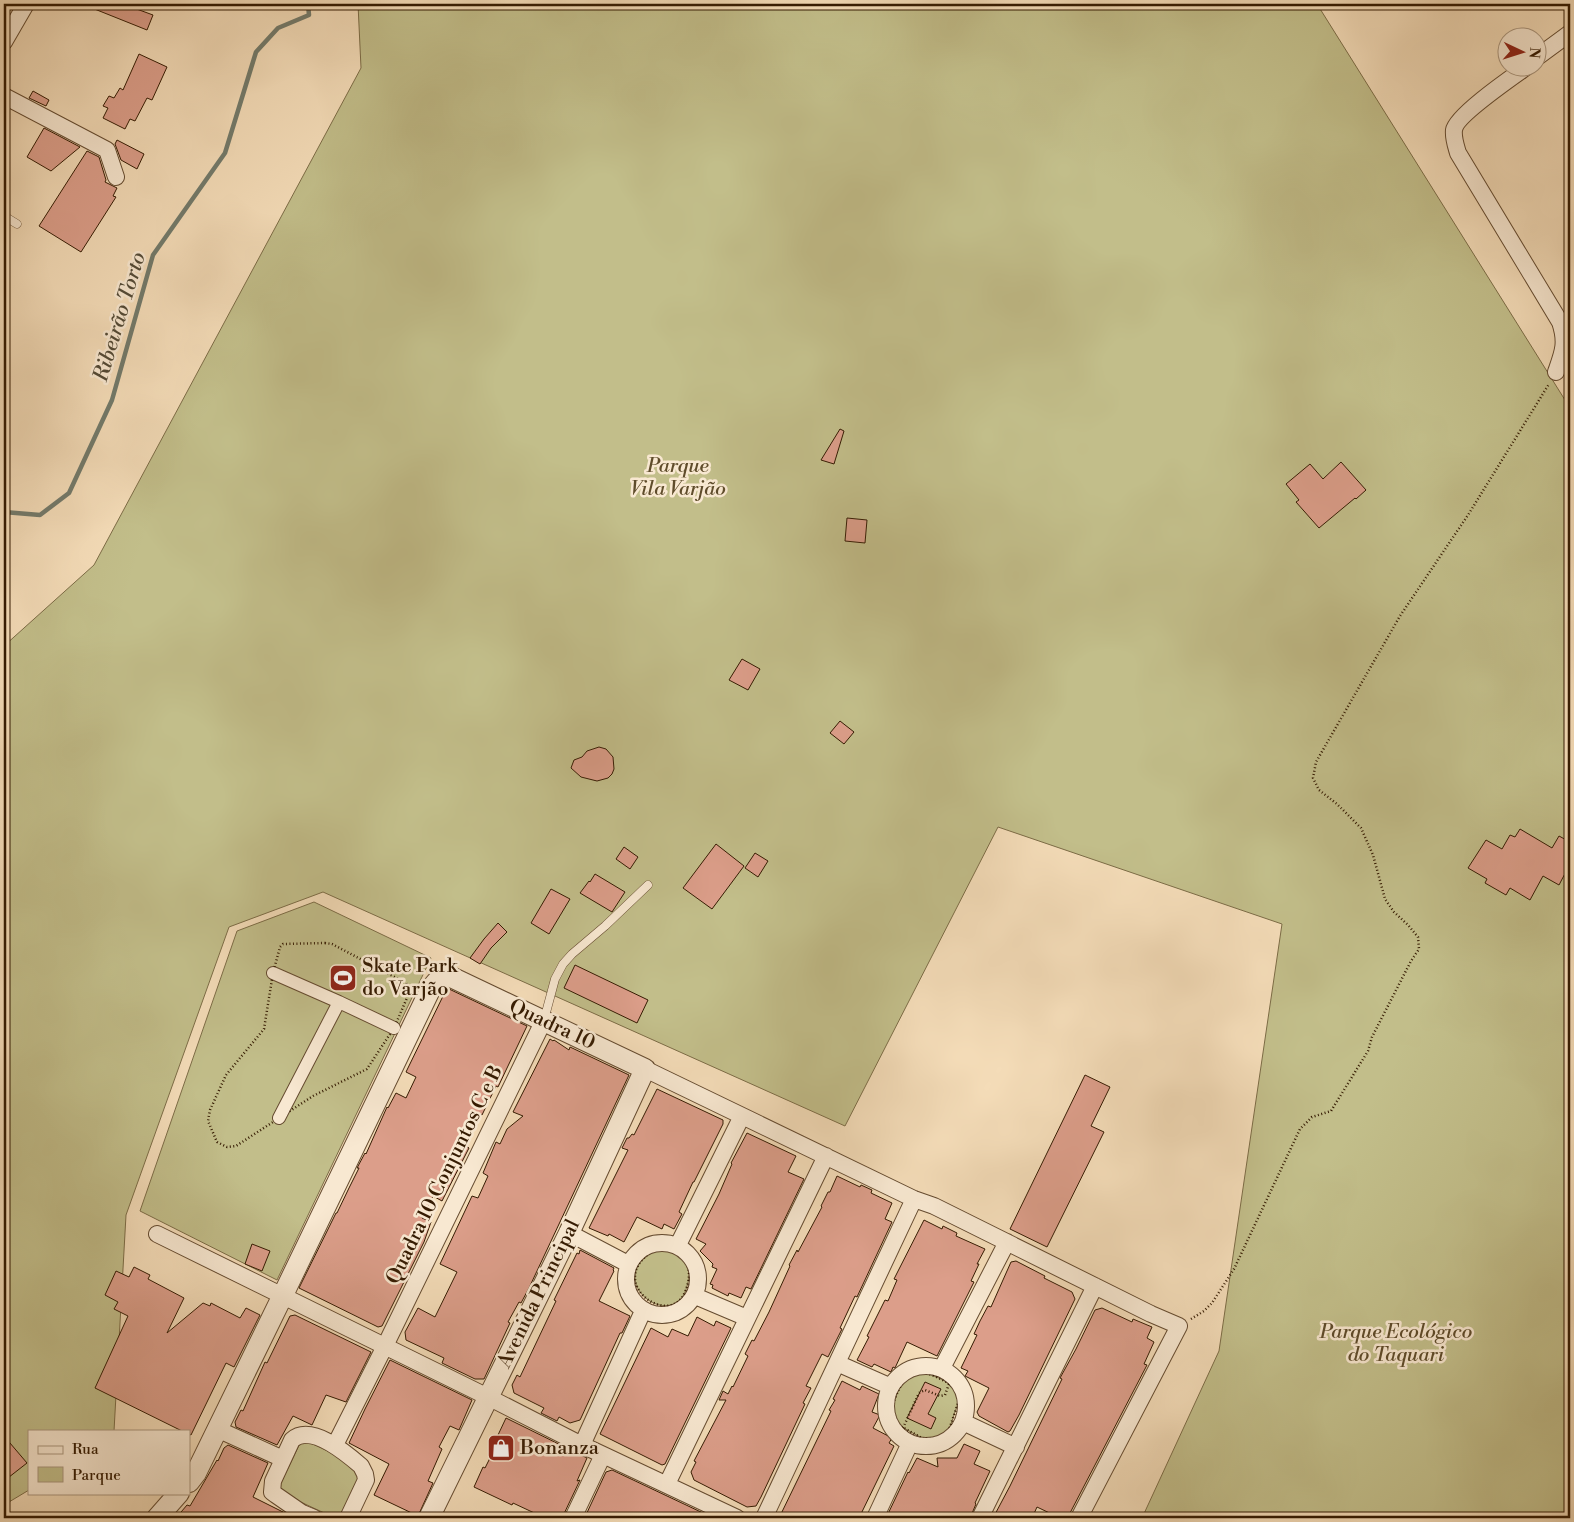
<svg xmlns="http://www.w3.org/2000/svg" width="1574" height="1522" font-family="'Libre Bodoni',serif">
<rect width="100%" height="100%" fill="#f4dcb8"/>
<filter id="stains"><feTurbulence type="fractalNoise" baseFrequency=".004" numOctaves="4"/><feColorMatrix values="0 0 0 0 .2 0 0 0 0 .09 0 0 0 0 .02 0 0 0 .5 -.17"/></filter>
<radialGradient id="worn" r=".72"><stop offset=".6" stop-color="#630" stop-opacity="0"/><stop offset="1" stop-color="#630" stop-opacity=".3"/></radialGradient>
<path fill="#c2be8a" stroke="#7c6c46" d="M358,4H1317L1570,408V1518H1142L1219,1351L1282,924L998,827L845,1126L323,892L229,927L126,1215L114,1431H29V1490L4,1505V646L94,565L361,68Z
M314,902L431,958L277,1280L140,1211L237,931Z
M664,1248C688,1253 694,1270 685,1292C672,1325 617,1292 641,1261C648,1253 654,1249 664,1248Z
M920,1370C934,1377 958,1382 959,1400L948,1433L937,1438L924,1439L898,1425L891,1408C898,1393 902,1373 920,1370Z
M302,1439L366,1469L342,1518H335L277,1491Z"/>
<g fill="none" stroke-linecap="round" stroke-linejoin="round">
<path stroke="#737b6c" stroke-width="4.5" d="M4,512L40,515L69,493L112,400L153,255L225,153L256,52L278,28L309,15L308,4"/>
</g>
<path fill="#dc9e8a" stroke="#351b02" d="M82,4H123L153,15L147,30Z
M139,54L167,67L152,100L147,98L135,121L130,119L125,129L103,118L108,108L103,106L109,96L114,98L120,88L123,90Z
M33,91L49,100L46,106L29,98Z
M44,128L80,147L51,171L27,157Z
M117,140L144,154L137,169L121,160L115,144Z
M87,151L99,157L106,180L105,182L117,188L113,196L116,197L81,252L39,226Z
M840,429L844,431L834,464L821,460Z
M1341,462L1366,490L1356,499L1355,498L1319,528L1296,502L1299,500L1286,484L1310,464L1323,479Z
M847,518L867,520L865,543L845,541Z
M742,659L760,669L748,690L729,680Z
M840,721L854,732L844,744L830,733Z
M599,747L606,749L613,757L614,769L612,774L608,778L597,781L581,777L571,768L574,760L582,757L587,751Z
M1520,829L1552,848L1559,836L1570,842V864L1559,885L1543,876L1530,900L1510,888L1506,895L1485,883L1487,879L1468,868L1486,840L1502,849L1510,835L1515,837Z
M716,844L744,866L712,909L683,888Z
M624,847L638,857L630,869L616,859Z
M755,853L768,861L758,877L745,868Z
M595,874L625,892L612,912L580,893L589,881L590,882Z
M551,889L570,899L549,934L531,923Z
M498,923L507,932L491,948L480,964L470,958L484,939Z
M575,965L648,1000L637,1023L564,988Z
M449,989L527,1026L498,1087L496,1086L482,1115L477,1113L462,1143L469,1148L442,1201L433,1196L422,1218L431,1222L424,1242L382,1326L378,1327L299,1288L336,1213H337L349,1188L359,1168H357L365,1153L366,1154L387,1107L388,1108L396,1093L406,1098L416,1077L406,1072L446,990Z
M550,1039L553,1041L554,1040L569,1050L570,1047L629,1075L529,1288L521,1303L519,1302L508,1322L510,1323L484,1379H475L442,1363L444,1358L406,1340L405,1332L418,1308L435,1317L457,1272L440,1264L472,1196L478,1198L488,1176L483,1173L496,1142L500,1144L507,1129L523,1116L513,1112Z
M1085,1075L1110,1087L1091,1126L1104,1132L1047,1247L1010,1229Z
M657,1089L723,1120V1124L694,1182H693L679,1212L682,1214L674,1229L664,1224L662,1229L637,1217L624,1242L609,1234L608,1236L589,1228L628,1150L622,1148L627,1138H629L632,1134L634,1135Z
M747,1133L796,1156L788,1172L804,1179L751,1289L746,1287L741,1298L729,1293L728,1296L712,1288L713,1285L710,1284L717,1269L712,1267L713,1264L700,1251L706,1244L696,1239L719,1194L732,1164L731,1163Z
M837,1176L860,1187L861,1185L872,1190L871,1193L892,1203L885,1219L892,1222L857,1297L855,1296L840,1328L842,1329L828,1357L822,1354L806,1386L811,1388L803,1403L805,1404L761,1497L756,1506L747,1507L694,1480L691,1472L696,1462L694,1461L726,1400H719L723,1391L728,1394L732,1386L733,1387L748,1356L745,1354L752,1340L754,1341L769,1312L790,1266L789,1265L797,1250L798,1252L822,1207L821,1206L828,1192H830Z
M924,1220L942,1229L943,1226L957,1233L956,1236L985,1249L977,1264H979L971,1281L974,1282L937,1356L907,1342L895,1368L893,1367L891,1372L874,1364L872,1367L857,1360L869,1337L867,1336L885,1300L888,1301L897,1280L894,1279Z
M252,1244L270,1251L262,1271L245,1264Z
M580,1250L614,1268L613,1270L614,1271L599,1301L630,1316L622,1333H620L581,1418L580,1420L570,1423L559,1417L557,1421L541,1413L544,1408L514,1393L512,1385L517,1375L520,1377L556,1301L554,1300L577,1253L579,1254Z
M1016,1261L1045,1276L1044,1278L1072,1292L1075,1299L1019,1415L1010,1431L1008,1432L979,1416L977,1412L989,1388L965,1376L968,1371L961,1368L977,1335L974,1334L980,1321L988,1306L991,1307L1011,1262Z
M134,1267L150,1275L148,1279L184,1298L167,1333L203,1303L210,1306L211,1303L240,1318L246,1308L260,1315L234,1367L226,1363L191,1435L189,1434V1431H182L95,1388L128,1316L114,1309L118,1302L105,1295L116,1271L129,1277Z
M1102,1308L1132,1322L1133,1319L1152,1327L1147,1338L1154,1342L1144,1364L1147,1365L1070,1513L1069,1518H1060L1037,1507L1032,1518H991L992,1517L993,1518L1010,1486L1062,1379L1060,1378L1076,1349L1095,1310Z
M295,1315L371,1352L346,1402L326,1395L312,1425L293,1416L277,1445L236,1427L235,1422L241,1410L243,1411L265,1362L267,1363L290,1316Z
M697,1317L714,1326L716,1321L731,1328L665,1464L662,1465L600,1434L651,1328L668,1337L672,1329L688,1336Z
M390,1360L472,1400L459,1430L450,1426L439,1447L442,1449L428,1481L433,1483L418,1516L374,1495L389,1464L349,1443L365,1409Z
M842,1381L860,1390L862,1386L879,1394L872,1412L880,1415L873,1428L892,1438L889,1443L894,1446L859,1518H779L831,1411L829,1410L835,1400L833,1399Z
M925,1382L941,1389L928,1414L936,1418L931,1429L907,1418Z
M506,1418L587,1458L577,1481L580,1480L562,1518H545L513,1503L512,1505L474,1487L483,1467L485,1468L501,1436L498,1435Z
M4,1436L27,1463L4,1481Z
M964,1444L980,1451L974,1464L990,1471L975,1503L976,1504L970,1518H886L908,1472L909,1473L917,1458L938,1467L937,1458H957Z
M228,1445L268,1463L253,1497L283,1512L292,1518H176L187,1505L190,1506L217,1460L218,1461L224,1448Z
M612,1470L703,1513L713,1518H588L585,1517L606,1472Z"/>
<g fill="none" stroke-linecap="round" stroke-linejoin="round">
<g stroke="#654b30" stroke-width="9">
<path id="service" d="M4,216L17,224
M544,1020L555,979L563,964L572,954L605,926L648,885"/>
</g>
<g stroke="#654b30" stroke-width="14">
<path id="pedestrian" d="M273,973L339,1002L394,1028
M279,1118L339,1002"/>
</g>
<g stroke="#654b30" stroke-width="18">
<path id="minor" d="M4,42L26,4
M1536,58L1570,33
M1525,68C1511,78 1456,116 1454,130C1453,138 1456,146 1458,153L1560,322C1567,343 1563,352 1556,372
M4,96L107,150L116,177
M645,1069L914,1199L934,1206L1151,1314L1179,1326L1079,1518
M569,1233L628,1264
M157,1234L488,1397L582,1445L737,1518
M626 1279a36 36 0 1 1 72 0a36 36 0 1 1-72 0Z
M678,1245L742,1116
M695,1296L747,1318
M837,1363L889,1386
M886 1406a40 40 0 1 1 80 0a40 40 0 1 1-80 0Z
M942,1368L1007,1242
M963,1422L1016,1447
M217,1429L283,1459
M335,1445L385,1346L543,1022
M582,1445L643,1311
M667,1484L826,1156
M314,1518L302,1513L276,1495L272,1492L273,1481L292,1440C311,1423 346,1453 361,1466L365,1474L366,1480L348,1518
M573,1518L603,1455
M764,1518L914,1199
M875,1518L910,1443
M980,1518L1095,1286"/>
</g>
<g stroke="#654b30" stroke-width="22">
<path id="tertiary" d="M189,1482L196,1473L283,1295L430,990C436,982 439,977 449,976L645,1069L569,1233L429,1518
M157,1518L179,1493"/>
</g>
<path stroke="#351b02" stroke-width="2.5" stroke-dasharray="1 2.5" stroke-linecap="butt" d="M325,943L332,944L406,983L410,991L394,1028L367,1069L313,1096L236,1146L227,1147L217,1142L208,1121L210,1110L226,1075L264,1029L273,973L280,947L283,944Z
M664,1248C688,1253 694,1270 685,1292C672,1325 617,1292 641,1261C648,1253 654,1249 664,1248Z
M1191,1319L1204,1311L1212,1303L1234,1269L1300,1129L1312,1117L1331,1111L1368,1051L1372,1037L1411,961L1419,949L1418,937L1408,925L1394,912L1385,899L1373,855L1361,828L1337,804L1319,790L1313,778L1316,762L1400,616L1468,515L1549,384
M920,1370C934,1377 958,1382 959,1400L948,1433L937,1438L924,1439L898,1425L891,1408C898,1393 902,1373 920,1370Z
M903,1428L919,1393L925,1390L940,1396L945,1395L949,1384"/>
<use href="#service" stroke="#f8e8d1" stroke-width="8"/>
<use href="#pedestrian" stroke="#f8e8d1" stroke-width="12"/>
<use href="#minor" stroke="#f8e8d1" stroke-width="16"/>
<use href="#tertiary" stroke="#f8e8d1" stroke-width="20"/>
</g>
<defs>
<g id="stadium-square" transform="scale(1.4375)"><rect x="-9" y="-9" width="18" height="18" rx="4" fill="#8f2418" stroke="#f8e8d1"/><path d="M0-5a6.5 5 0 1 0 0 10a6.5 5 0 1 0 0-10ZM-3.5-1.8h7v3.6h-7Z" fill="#fff"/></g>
<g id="shop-square" transform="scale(1.4375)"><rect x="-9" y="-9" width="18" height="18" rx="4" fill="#8f2418" stroke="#f8e8d1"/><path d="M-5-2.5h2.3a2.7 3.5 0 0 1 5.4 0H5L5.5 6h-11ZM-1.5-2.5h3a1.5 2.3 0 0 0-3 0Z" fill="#fff"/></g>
</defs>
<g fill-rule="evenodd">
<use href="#stadium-square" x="343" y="978"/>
<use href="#shop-square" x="501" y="1448"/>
</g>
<g text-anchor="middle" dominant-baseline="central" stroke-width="5" stroke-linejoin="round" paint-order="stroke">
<g font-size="20" font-style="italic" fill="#5f4c2b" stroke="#f8e8d1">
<text x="678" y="466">Parque<tspan x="678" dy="23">Vila Varjão</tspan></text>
<text x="1396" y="1332">Parque Ecológico<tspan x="1396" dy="23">do Taquari</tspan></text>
</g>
<g font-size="20" fill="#351b02" stroke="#f8e8d1" text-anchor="start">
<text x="362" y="966">Skate Park<tspan x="362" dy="23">do Varjão</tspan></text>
<text x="520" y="1448">Bonanza</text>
</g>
<g font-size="20" fill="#351b02" stroke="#f8e8d1">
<text transform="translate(552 1025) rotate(25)">Quadra 10</text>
<text transform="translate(445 1175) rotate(-64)">Quadra 10 Conjuntos C e B</text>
<text transform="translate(539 1294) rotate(-64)">Avenida Principal</text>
</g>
<g font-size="21" font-style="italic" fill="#544b37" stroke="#f8e8d1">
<text transform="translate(120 317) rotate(-73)">Ribeirão Torto</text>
</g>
</g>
<rect width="1574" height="1522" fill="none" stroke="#f4dcb8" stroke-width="20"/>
<rect x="5" y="5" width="1564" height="1512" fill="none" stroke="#351b02" stroke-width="2.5"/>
<rect x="10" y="10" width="1554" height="1502" fill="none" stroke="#351b02"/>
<rect x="28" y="1430" width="162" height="65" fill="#f8e8d1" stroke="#aa967e"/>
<rect x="38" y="1446" width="25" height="8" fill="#f8e8d1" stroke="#aa967e"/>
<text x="72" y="1454" font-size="15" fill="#351b02">Rua</text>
<rect x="38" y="1467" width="25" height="15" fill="#c2be8a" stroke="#aa967e"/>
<text x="72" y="1480" font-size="15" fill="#351b02">Parque</text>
<g transform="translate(1522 52) rotate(94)"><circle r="24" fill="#f8e8d1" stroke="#aa967e"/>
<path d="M0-4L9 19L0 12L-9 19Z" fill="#8f2418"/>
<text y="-8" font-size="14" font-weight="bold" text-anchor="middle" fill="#351b02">N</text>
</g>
<rect width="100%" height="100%" filter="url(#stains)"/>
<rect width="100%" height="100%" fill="url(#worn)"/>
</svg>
